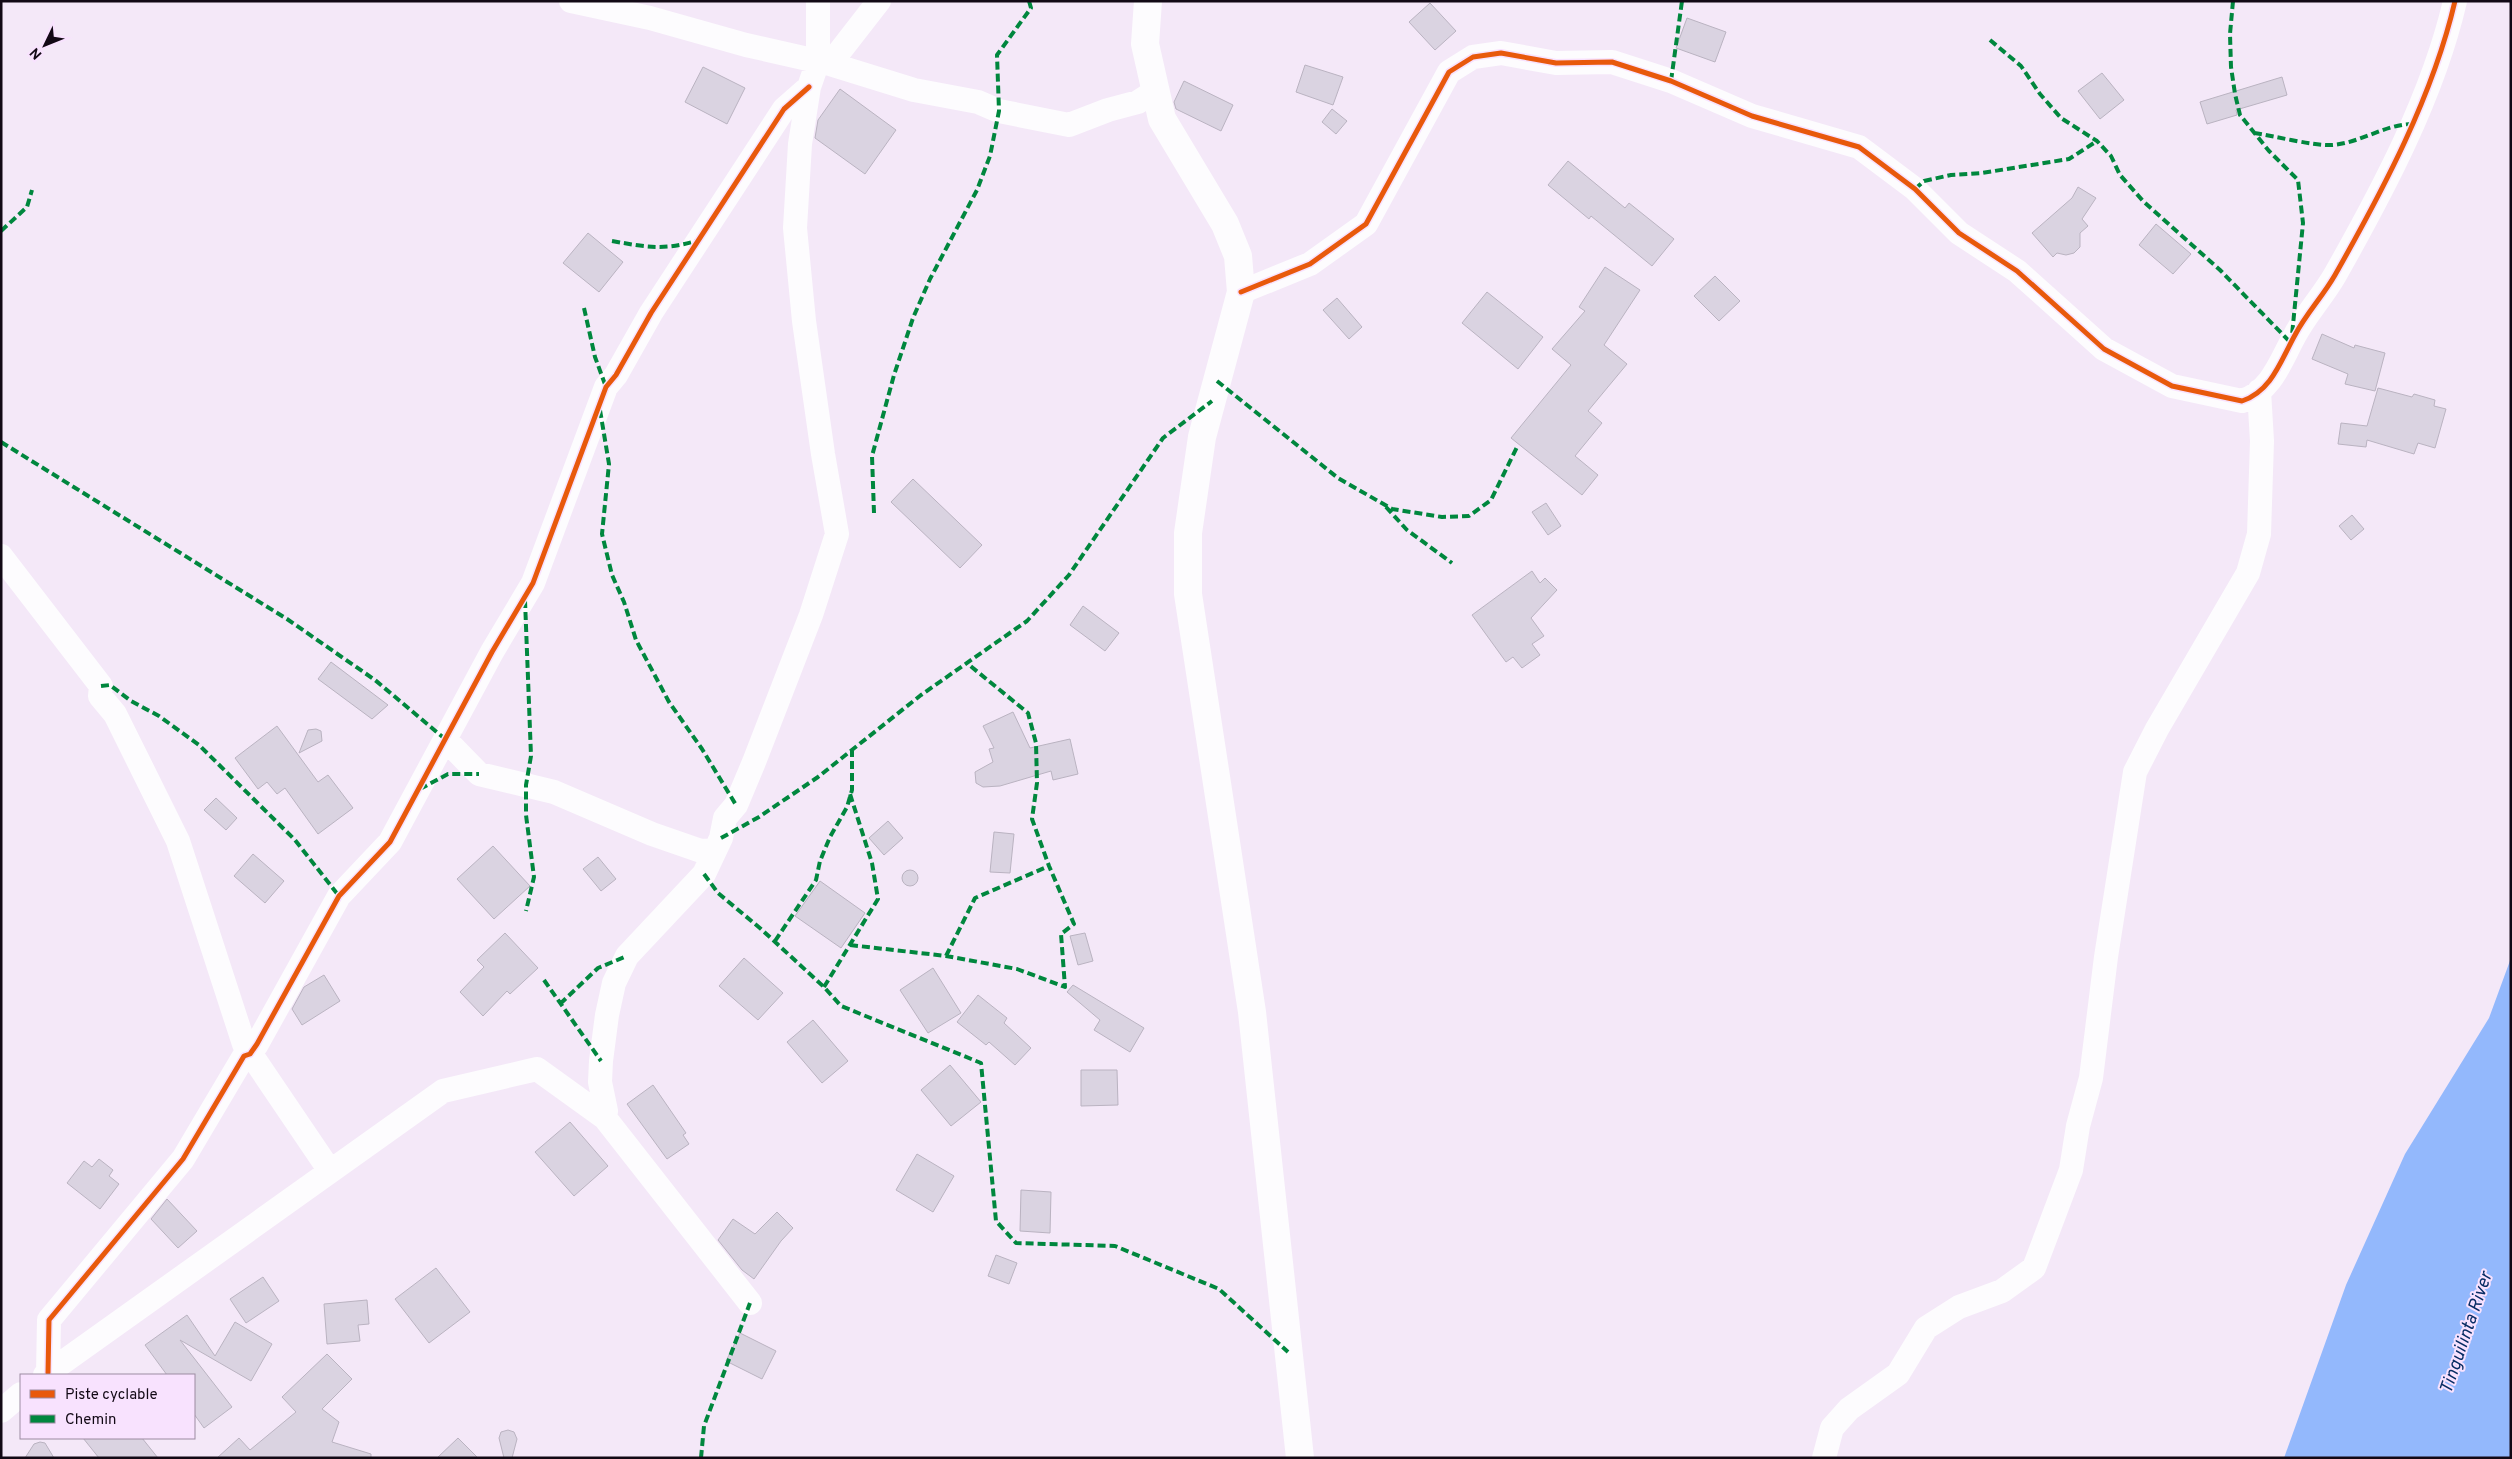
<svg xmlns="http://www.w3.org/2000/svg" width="2512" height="1459" font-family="Overpass,sans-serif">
<rect width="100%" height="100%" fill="#f4e8f8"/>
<path fill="#93b8fc" d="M2511,958V1458H2284L2346,1285L2405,1154L2489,1018Z"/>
<path fill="#dad3e1" stroke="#bab3c1" d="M1430,3L1456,31L1435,50L1409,22Z
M1687,18L1726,32L1715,62L1676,48Z
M1305,65L1343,77L1333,105L1296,92Z
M703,67L745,88L727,124L685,102Z
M2102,73L2124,100L2100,119L2078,91Z
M2282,77L2287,95L2236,110L2237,115L2207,124L2200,102Z
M1184,81L1233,105L1221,131L1176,109L1174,102Z
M840,89L896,130L865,174L815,138L818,120Z
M1332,109L1347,121L1336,134L1322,122Z
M1568,161L1625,208L1629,203L1674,239L1652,266L1591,216L1589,219L1548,185Z
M2078,187L2096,198L2082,219L2088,226L2080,233V247L2074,253L2066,255L2057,253L2053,257L2032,233L2072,198Z
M2156,224L2191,254L2173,274L2139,245Z
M588,233L623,262L599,292L563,263Z
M1605,267L1640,290L1604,345L1627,364L1588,411L1602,423L1575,456L1598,475L1582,495L1511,438L1571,365L1552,349L1585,311L1579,307Z
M1715,276L1740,301L1719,321L1694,296Z
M1487,292L1543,337L1518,369L1462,323Z
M1337,298L1362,327L1349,339L1323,310Z
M2322,334L2354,348L2355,345L2385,353L2375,391L2345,384L2348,374L2312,359Z
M2378,388L2412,397L2414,394L2435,400L2434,406L2446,409L2435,448L2418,443L2414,454L2367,440L2366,447L2338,444L2341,423L2367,426Z
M913,479L982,545L960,568L891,502Z
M1546,503L1561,526L1548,535L1532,512Z
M2352,515L2364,529L2351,540L2339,526Z
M1532,571L1540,583L1545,578L1557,590L1531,618L1544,636L1532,644L1540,655L1522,668L1513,657L1506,662L1472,615Z
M1083,606L1119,633L1105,651L1070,625Z
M331,662L388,705L372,719L318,679Z
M1013,712L1030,748L1070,739L1078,774L1053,780L1051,771L1000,786L983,787L976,783L975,772L993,762L989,749L994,748L983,726Z
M277,726L318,782L328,775L353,808L318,834L285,788L277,794L267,782L258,789L235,758Z
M316,729L321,731L322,741L299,753L308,730Z
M216,798L237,818L226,830L204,810Z
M888,821L903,838L884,855L869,838Z
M994,832L1014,834L1010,873L990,872Z
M493,846L530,886L494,919L457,879Z
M253,854L284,881L265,903L234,876Z
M598,857L616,879L601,891L583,869Z
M902 878a8 8 0 1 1 16 0a8 8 0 1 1-16 0Z
M820,881L865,913L841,948L795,916Z
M505,933L538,968L510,994L507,991L483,1016L460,992L484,967L477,960Z
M1085,933L1093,961L1078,965L1070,936Z
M744,958L783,993L758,1020L719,986Z
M933,968L961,1013L928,1033L900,990Z
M324,975L340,1001L302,1025L292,1009L304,987Z
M1073,985L1144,1028L1130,1052L1094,1030L1100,1020L1067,992Z
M978,995L1007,1018L1004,1023L1031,1048L1015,1065L989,1042L986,1045L957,1022Z
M813,1020L848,1061L822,1083L787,1042Z
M950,1065L981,1102L951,1126L921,1090Z
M1081,1070H1117L1118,1105L1081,1106Z
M653,1085L686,1133L683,1135L689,1144L667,1159L627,1104Z
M570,1122L608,1166L574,1196L535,1152Z
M917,1154L954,1176L933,1212L896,1190Z
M99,1159L113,1170L109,1176L119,1184L100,1209L67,1183L84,1161L92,1167Z
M1021,1190L1051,1192L1050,1233L1020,1231Z
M167,1199L197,1231L178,1248L151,1219Z
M777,1212L793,1228L781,1241L754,1279L742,1270L718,1240L733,1219L755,1234Z
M996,1255L1017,1263L1009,1284L988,1276Z
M436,1268L470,1312L429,1343L395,1299Z
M263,1277L279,1301L246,1323L230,1299Z
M367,1300L369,1324L358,1325L360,1341L327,1344L324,1304Z
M187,1315L215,1356L235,1322L272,1344L251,1381L180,1340L232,1407L204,1428L194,1414V1375H167L145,1345Z
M740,1333L776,1351L762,1379L726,1361Z
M327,1354L352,1379L322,1409L339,1422L332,1442L371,1454V1458H217L239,1438L250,1450L296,1412L282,1397Z
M508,1430L514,1432L517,1439L512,1458H504L499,1438L501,1432Z
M83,1438H142L158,1458H99Z
M458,1438L478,1458H437Z
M40,1442L45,1443L54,1458H25L34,1444Z"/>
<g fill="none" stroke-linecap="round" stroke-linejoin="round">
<path stroke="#fdfcfe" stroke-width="24" d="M571,1L650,18L746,45L830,64L914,90L978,102L999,111L1069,125L1108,110L1138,102L1155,91
M830,64L879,1
M1241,292L1310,264L1366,224L1449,72L1473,57L1501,53L1556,63L1612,62L1671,81L1752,116L1859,147L1915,189L1959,233L2017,271L2104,349L2172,386L2242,401C2272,391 2281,360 2295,335C2306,314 2323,296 2335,275C2383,190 2433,96 2455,1
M1,556L101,686L100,696L115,714L178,841L244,1044L330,1171
M445,739L479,774L554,792L652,834L701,851L715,850
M605,1118L606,1111L600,1082L601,1061L607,1015L614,983L627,956L704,874L721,838L725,818L736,805L754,762L811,615L837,534L823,454L804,321L795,228L800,144L809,87L818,61V1
M48,1373L49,1320L183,1159L244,1056L250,1054L257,1044L339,896L390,842L492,652L533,583L606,387L616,375L651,313L784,109L809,87
M45,1375L443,1091L537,1069L605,1118L750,1303
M1,1411L21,1394
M1824,1458L1832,1428L1849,1409L1898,1374L1926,1328L1959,1307L2002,1291L2034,1268L2071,1170L2078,1126L2091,1078L2106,957L2135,772L2157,729L2248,573L2259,534L2262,441L2259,391"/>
<path stroke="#fdfcfe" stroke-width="28" d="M1148,1L1145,44L1162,119L1225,224L1238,256L1241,292L1202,437L1188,533V594L1252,1012L1300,1458"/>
<path stroke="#00873e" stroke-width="4" stroke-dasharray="8 4" stroke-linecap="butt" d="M2233,1L2230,34L2231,67L2235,94L2240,115L2269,151L2298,180L2303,223L2292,335
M1990,40L2021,66L2040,94L2061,118L2097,141L2111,156L2120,175L2143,201L2220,270L2291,343
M1671,81L1682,1
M2254,133C2274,136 2314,146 2332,145C2360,143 2384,125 2411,124
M1915,189L1924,181L1951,175L1982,173L2069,159L2097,141
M1,231L27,207L32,190
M612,241C646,247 665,251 699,240
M584,308L595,357L606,387
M1217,381L1338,478L1392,509L1442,517L1469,516L1491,500L1517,447
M600,410L609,464L602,534L612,575L624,602L636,640L669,702L702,749L736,805
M1,442L287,619L375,680L445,739
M1386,507L1407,530L1452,563
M874,513L872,456L894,375L913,318L930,279L977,190L990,156L999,111L997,55L1031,8L1029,1
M525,600L531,756L526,785V815L534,877L526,911
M101,686L110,685L131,701L159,716L199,745L295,840L339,896
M420,789L448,774H479
M721,838L759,817L818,777L921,695L1027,621L1069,575L1163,438L1212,401
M704,874L718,893L761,929L824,987L841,1006L981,1063L996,1221L1016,1243L1115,1246L1219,1289L1288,1352
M775,941L816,880L820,861L830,837L847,807L852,790V749
M850,945L946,956L1017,969L1065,987L1061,934L1074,924L1049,866L1032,819L1037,783L1036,743L1028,713L968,664
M946,956L975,898L1049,866
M544,980L601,1061
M824,987L878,899L872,863L850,794
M560,1004L598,968L627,956
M701,1458L704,1426L750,1303"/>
<g stroke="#f8e2fe" stroke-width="8">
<path id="cycleway" d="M1241,292L1310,264L1366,224L1449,72L1473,57L1501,53L1556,63L1612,62L1671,81L1752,116L1859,147L1915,189L1959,233L2017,271L2104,349L2172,386L2242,401C2272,391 2281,360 2295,335C2306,314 2323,296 2335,275C2383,190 2433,96 2455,1
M48,1373L49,1320L183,1159L244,1056L250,1054L257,1044L339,896L390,842L492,652L533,583L606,387L616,375L651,313L784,109L809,87"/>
</g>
<use href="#cycleway" stroke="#e8590c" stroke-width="5"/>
</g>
<g text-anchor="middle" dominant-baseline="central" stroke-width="4" stroke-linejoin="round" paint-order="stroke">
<g font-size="18" font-style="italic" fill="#082d64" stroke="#f8e2fe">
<text transform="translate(2467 1333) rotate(-71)">Tinguilinta River</text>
</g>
</g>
<rect width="2512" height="1459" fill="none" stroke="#120915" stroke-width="5"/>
<rect x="20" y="1374" width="175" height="65" fill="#f8e2fe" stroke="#9c8ba1"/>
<rect x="30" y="1390" width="25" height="8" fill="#e8590c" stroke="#9c8ba1"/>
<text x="65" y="1399" font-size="15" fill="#120915">Piste cyclable</text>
<rect x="30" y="1415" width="25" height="8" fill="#00873e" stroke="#9c8ba1"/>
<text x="65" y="1424" font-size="15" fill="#120915">Chemin</text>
<g transform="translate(45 45) rotate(227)" stroke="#f8e2fe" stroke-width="4" paint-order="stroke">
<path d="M0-4L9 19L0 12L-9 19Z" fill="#120915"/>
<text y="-8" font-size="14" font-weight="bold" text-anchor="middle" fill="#120915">N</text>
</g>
</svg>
